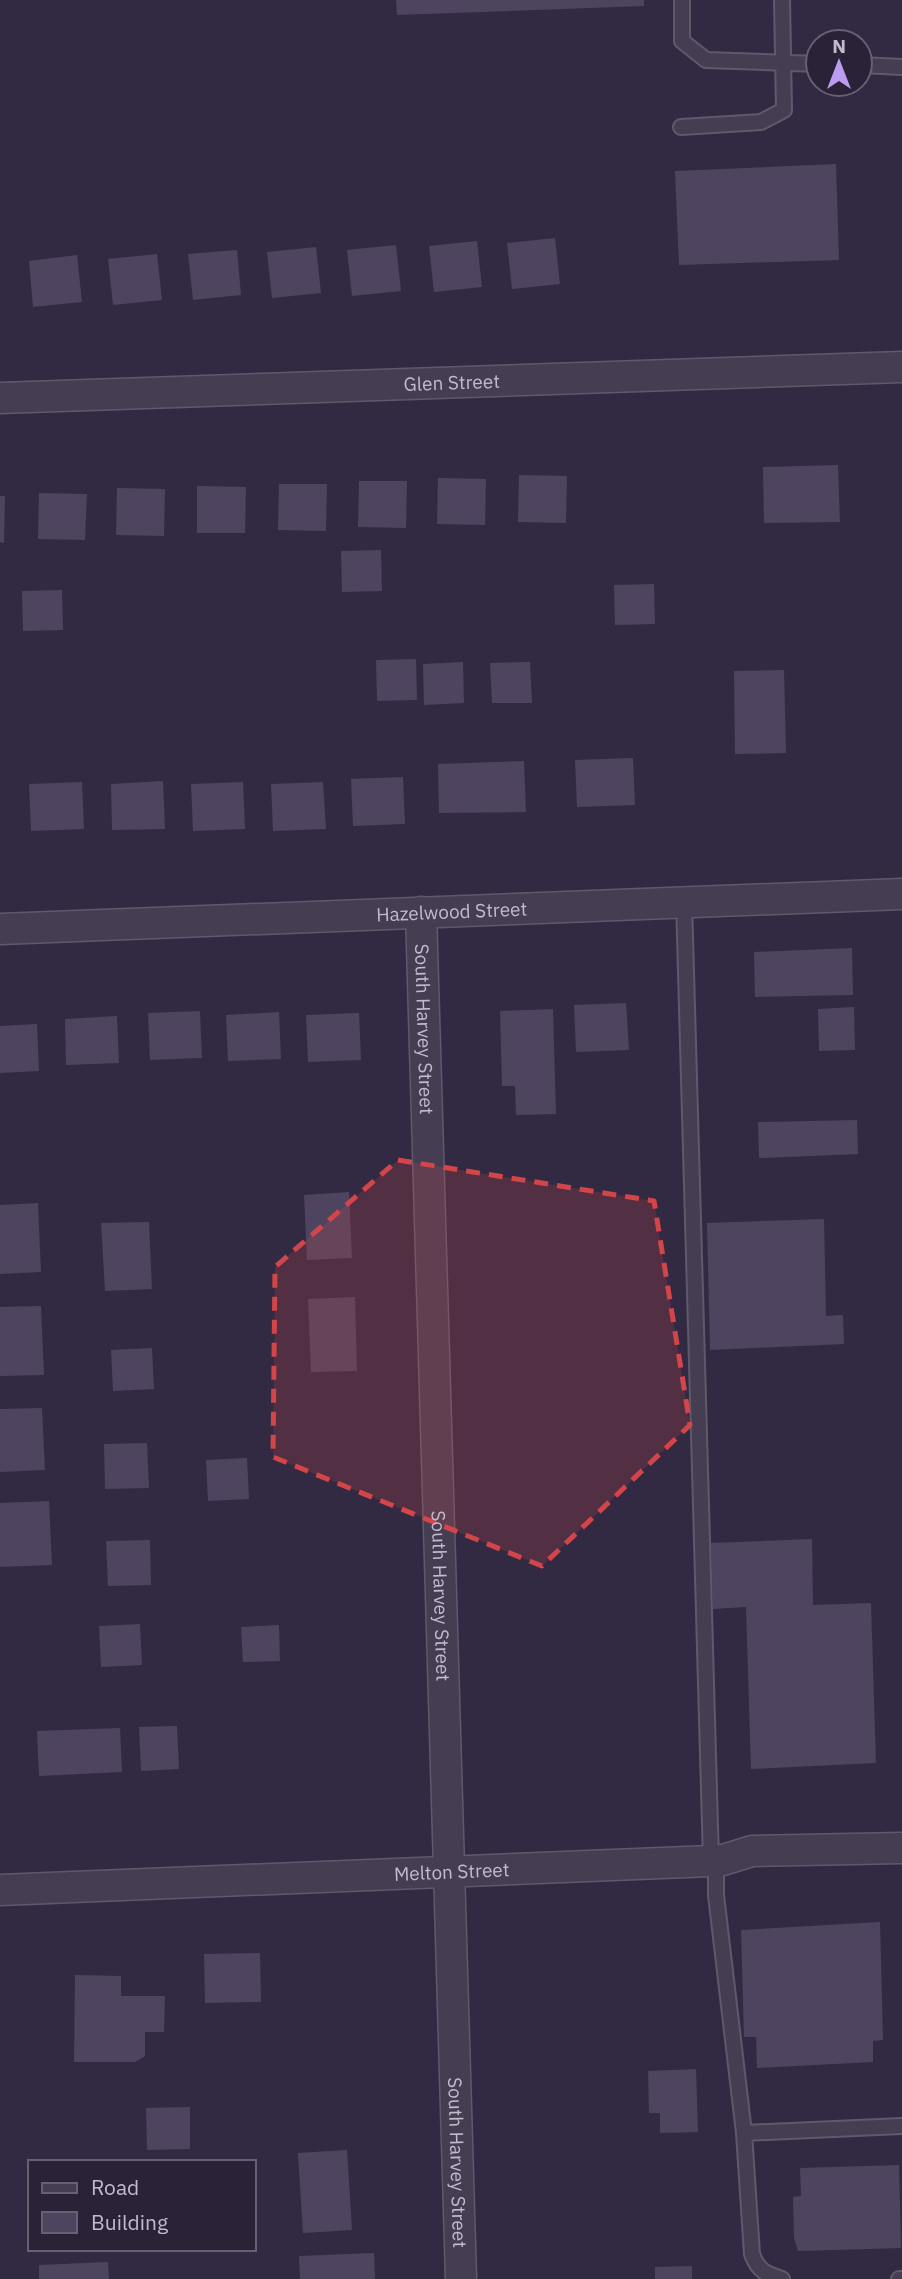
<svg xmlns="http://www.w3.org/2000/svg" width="902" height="2279" font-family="'IBM Plex Sans',sans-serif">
<rect width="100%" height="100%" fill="#322a42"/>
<path fill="#4e4460" d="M396,0H644V6L397,15Z
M836,164L839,260L679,265L675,171Z
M555,238L560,284L512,289L507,243Z
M477,241L482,287L434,292L429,246Z
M396,245L401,291L352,296L347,250Z
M316,247L321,293L272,298L267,252Z
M237,250L241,295L193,300L188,254Z
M157,254L162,300L113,305L108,259Z
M77,255L82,302L33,307L29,261Z
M838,465L840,522L764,523L763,467Z
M519,475L567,476L566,523L518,522Z
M438,478L486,479L485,525L437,524Z
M359,481H407L406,528L358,527Z
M279,484H327L326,531L278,530Z
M197,486L246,487L245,533H197Z
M117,488L165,489L164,536L116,535Z
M39,493L87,494L85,540L38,539Z
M0,496H5L4,543L0,542Z
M381,550L382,591L342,592L341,551Z
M654,584L655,624L615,625L614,585Z
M62,590L63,630L23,631L22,591Z
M416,659L417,700L377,701L376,660Z
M463,662L464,703L424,705L423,664Z
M530,662L532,703H492L490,663Z
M784,670L786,753L735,754L734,671Z
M633,758L635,805L577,807L575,760Z
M524,761L526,812L439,813L438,764Z
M403,777L405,824L353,826L351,779Z
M163,781L165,829L112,830L111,784Z
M82,782L84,829L31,831L29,784Z
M243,782L245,829L193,831L191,784Z
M323,782L326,829L273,831L271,784Z
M852,948L853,995L755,997L754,952Z
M626,1003L629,1050L576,1052L574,1005Z
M854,1007L855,1050L819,1051L818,1009Z
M553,1009L556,1114L516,1115L515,1086H502L500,1011Z
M200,1011L202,1058L150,1060L148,1013Z
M279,1012L281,1059L228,1061L226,1015Z
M359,1013L361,1060L308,1062L306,1015Z
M117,1016L119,1063L66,1065L65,1019Z
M37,1024L39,1071L0,1073V1026Z
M857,1120L858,1154L759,1158L758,1122Z
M349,1192L352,1258L307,1260L304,1195Z
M38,1203L41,1272L0,1274V1205Z
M824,1219L826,1316L843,1315L844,1344L710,1350L707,1223Z
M149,1222L152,1289L105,1291L101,1223Z
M355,1297L357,1371L311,1372L308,1299Z
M41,1306L44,1375L0,1376V1307Z
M152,1348L154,1389L113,1391L111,1350Z
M42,1408L45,1470L0,1472V1409Z
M147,1443L149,1488L105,1489L104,1444Z
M247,1458L249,1499L208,1501L206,1460Z
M49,1501L52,1565L0,1567V1503Z
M812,1539L813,1605L871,1603L876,1763L751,1769L746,1607L713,1609L711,1543Z
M150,1540L151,1585L108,1586L106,1541Z
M140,1624L142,1665L101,1667L99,1626Z
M279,1625L280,1661L243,1662L241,1627Z
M177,1726L179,1769L141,1771L139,1727Z
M120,1728L122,1772L39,1776L37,1731Z
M880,1922L883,2040L873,2041V2062L757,2068L756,2037H744L741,1930Z
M260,1953L261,2002L205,2003L204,1954Z
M75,1975L121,1976V1996H165L164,2032H145V2056L135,2062H74Z
M696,2069L698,2132L660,2133V2113H649L648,2071Z
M190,2107V2149L147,2150L146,2108Z
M347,2150L352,2230L303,2233L298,2153Z
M899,2165L901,2248L798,2251L794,2238L793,2197L801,2196L800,2168Z
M374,2253L375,2279H300L299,2256Z
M108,2262L109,2279H39V2265Z
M692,2266V2279H655V2267Z"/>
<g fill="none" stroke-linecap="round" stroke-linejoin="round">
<g stroke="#60596c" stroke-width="18">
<path id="lane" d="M682,0V41L706,60L818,64
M860,65L902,67
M681,127L761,122L784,110L782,0
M684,901L711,1861
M716,1860V1895L744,2133L752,2254C758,2271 766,2274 782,2279
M744,2133L902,2126
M899,2279H902"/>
</g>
<g stroke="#60596c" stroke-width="33">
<g id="street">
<path id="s1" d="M0,398L902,367"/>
<path id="s2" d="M421,912L461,2279"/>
<path id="s3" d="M0,929L902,894"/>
<path id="s4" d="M0,1890L711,1861L723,1860L752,1851L902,1848"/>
</g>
</g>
<use href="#lane" stroke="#453e52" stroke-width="14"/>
<use href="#street" stroke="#453e52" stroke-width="30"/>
</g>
<path fill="#d24549" fill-opacity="0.2" stroke="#d24549" stroke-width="5" stroke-dasharray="14 9" stroke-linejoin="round" d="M398,1160L654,1201L690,1425L542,1566L273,1457L275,1267Z"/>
<g text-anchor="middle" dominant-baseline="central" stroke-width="7" stroke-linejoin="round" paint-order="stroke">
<g font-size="19" fill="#c2bbcc" stroke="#2a2237">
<text stroke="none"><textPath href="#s1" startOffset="452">Glen Street</textPath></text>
<text stroke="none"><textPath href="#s3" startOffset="452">Hazelwood Street</textPath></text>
<text stroke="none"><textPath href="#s2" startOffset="117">South Harvey Street</textPath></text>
<text stroke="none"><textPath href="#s2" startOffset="684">South Harvey Street</textPath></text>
<text stroke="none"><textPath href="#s4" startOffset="452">Melton Street</textPath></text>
<text stroke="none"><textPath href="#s2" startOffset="1251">South Harvey Street</textPath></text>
</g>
</g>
<rect x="28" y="2160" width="228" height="91" fill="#2a2237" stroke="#675f73" stroke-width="2"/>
<rect x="42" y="2183" width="35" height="10" fill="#453e52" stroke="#675f73" stroke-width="2"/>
<text x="91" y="2195" font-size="21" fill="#c2bbcc">Road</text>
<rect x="42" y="2212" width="35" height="21" fill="#4e4460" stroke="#675f73" stroke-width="2"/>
<text x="91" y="2230" font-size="21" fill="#c2bbcc">Building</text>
<g transform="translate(839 63)"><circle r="33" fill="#2a2237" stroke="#675f73" stroke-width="2"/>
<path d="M0-5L12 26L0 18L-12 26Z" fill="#bc9bf1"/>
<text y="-10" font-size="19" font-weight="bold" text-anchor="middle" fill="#c2bbcc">N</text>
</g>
</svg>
